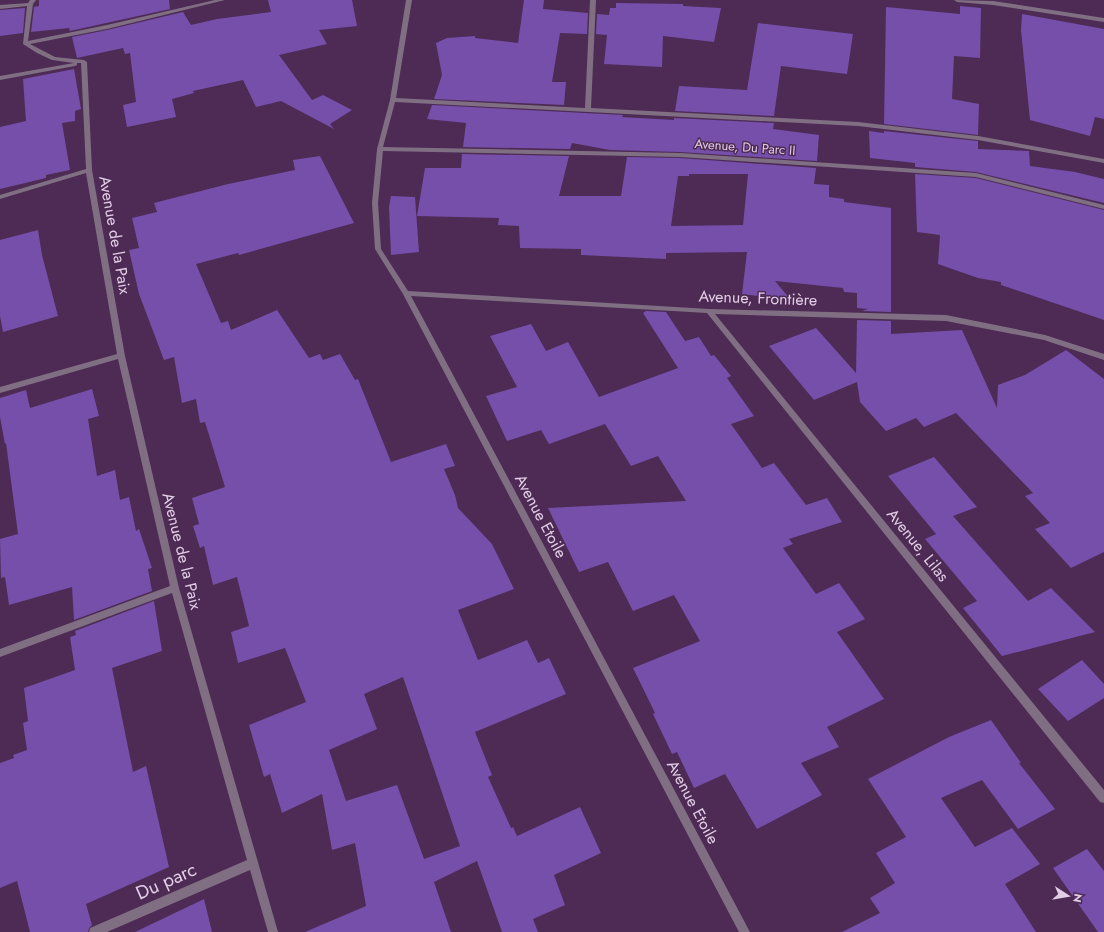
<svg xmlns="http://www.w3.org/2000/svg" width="1104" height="932" font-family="Jost,sans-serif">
<rect width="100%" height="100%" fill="#4d2b54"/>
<path fill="#754faa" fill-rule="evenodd" d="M39,0H169L170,9L70,31L69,28L31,32L34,7L39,6Z
M268,0H352L357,26L319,30L327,44L279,55L312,100L323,95L352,110L330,124L334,129L281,101L256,107L243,80L193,91L194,93L172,99L176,117L127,127L123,105L136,102L130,53L125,54L123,48L77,58L72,37L107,30L183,12L191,25L217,19L271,12Z
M524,0H544L543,9L588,13L587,34L560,33L552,82H566L564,105L434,99L442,75L436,43L447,38L475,36V38L518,43Z
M616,3L683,4V6L721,8L714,42L663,36L662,67L604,64L607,35L596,34L597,14L609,15L610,8H616Z
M960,6L981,8L980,58L954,56L952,99L979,104L978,135L884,124L886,7L960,14Z
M25,8L23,33L0,36V10Z
M1022,14L1104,29V119L1095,117L1090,136L1030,120L1021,30Z
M758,23L853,34L847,74L781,66L774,116L675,111L679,86L747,90Z
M74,69L81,109L75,111V121L62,123L70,170L46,175V178L0,189V127L26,121L23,79Z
M432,105L623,115L622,117L674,120V118L774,123L773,129L819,135L817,161L680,152L610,150L572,143L570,149L463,147L466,123L427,119Z
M869,131L884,133V131L978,141V149L1029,151L1030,166L1075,172L1104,179V203L976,172L915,167V163L870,158Z
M462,154L569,156L559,196H621L627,157L680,158L816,168L814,184L829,185V197L844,199V202L891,208V312L862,311L868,309L857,308V293L844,292L843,288L775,281L791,300L742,294L747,252L666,253V259L581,255V249L520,248L519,226L498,225L499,218L417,216L425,168H461ZM689,174H748L743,225L671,226L678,176H689Z
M320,156L354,223L239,255L238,253L196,264L221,323L228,321L231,330L277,310L309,358L320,354L323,360L340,354L355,380L358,379L391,462L446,444L455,466L444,469L455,495L458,508L492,544L514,589L458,610L478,660L527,640L538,663L549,658L566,694L475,732L492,775L488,777L511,828L513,827L517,836L580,807L601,853L554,875L565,905L533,919L538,932H502L477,861L434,882L451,932H305L366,906L355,843L332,850L322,794L282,813L270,774L264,777L249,725L306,702L285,648L238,663L231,632L249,626L237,577L213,585L204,546L200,548L193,526L199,524L192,498L225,487L205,422L200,423L196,399L182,403L174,357L164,360L139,294L129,250L139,248L132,218L157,212L154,203L228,184L295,170L293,160ZM403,677L460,846L424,859L397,785L346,801L329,750L377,729L364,694Z
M915,174L976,178L1104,210V320L1001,285V282L978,278L938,264L940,235L917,232Z
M391,196L415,197L419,252L391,255L389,207Z
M38,230L42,255L58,316L3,332L0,316V240Z
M646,311L666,312L685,341L699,337L711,356L714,355L731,376L727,378L754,416L731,424L762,468L774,463L806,505L827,498L842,522L789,539L793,544L783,548L816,594L839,583L865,619L837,632L884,699L827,727L839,747L801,763L822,795L757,829L725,774L694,788L677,752L672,754L653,714L655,713L633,668L700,641L674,595L633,611L608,562L579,572L548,508L686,501L658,456L631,466L605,424L549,444L541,430L507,441L486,396L517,387L490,336L531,324L546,351L568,342L599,397L678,368L643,313Z
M857,320L891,321V334L962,330L997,408L998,385L1025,375L1066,350L1104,379V552L1071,568L1035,529L1050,523L1025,496L1033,493L956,413L924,427L916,418L886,431L860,402L857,382L814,400L769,346L816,328L856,373Z
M92,389L99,416L88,419L97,476L115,470L120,500L129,497L136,531L139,529L152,568L148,569L152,591L74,620L72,587L9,605L5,577L1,578L0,539L18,534L6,443L5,444L0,417V398L26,390L30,408Z
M934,457L977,507L953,516L1028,601L1051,588L1095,632L1002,656L963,608L977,601L925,539L936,534L888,476Z
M154,601L162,651L112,668L133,772L146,766L169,867L86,904L92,925L89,928L88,932H30L17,881L0,888V763L14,758L13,755L27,750L23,723L28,721L24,688L75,670L70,637L76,635L75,631Z
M1082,660L1104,684V698L1068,721L1038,689Z
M991,720L1021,763H1019L1055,809L1018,829L982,780L941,798L975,847L1012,828L1040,864L1005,884L1036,932H842L880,913L870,898L895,883L876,853L906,837L868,779L949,737Z
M1087,849L1104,871V932H1098L1053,868Z
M204,899L212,932H135Z"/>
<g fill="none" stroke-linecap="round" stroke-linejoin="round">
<path fill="#806f83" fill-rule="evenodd" d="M30,0H36L33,4L28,41L107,25L215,0H225L107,29L30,44L55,57L84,60L87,62L92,170L125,356L179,588L278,932H268L250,870L107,932H89L90,928L247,860L172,593L0,657V649L170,586L118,359L0,393V387L117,354L86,173L0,199V195L86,169L81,63H77V65L75,66L0,80V76L74,63L52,60L37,53L23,44L27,6L0,9V5L28,3Z
M406,0H412L396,98L585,108L590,0H596L591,108L858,122L978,136L1104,159V163L978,140L858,126L395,102L383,147L680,153L976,173L1104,205V209L976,177L680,157L383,151L378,203L381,249L408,291L709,309L946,315L1045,335L1104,354V360L1044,340L946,321L715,314L1104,790V803L1100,802L707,313L411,296L750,932H739L403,294L375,249L372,203L377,149L390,100Z
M954,0L993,1L1104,18V22L993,5L957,2Z"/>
</g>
<g text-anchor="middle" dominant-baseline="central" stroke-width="3" stroke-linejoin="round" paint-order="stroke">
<g font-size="13" fill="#e2cde6" stroke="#4d2b54">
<text transform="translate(745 147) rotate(4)">Avenue, Du Parc II</text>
</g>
<g font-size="16" fill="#e2cde6" stroke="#4d2b54">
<text transform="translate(115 235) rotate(80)">Avenue de la Paix</text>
<text transform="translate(758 298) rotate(2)">Avenue, Frontière</text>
<text transform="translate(541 516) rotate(62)">Avenue Etoile</text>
<text transform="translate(918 545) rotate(51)">Avenue, Lilas</text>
<text transform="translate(182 551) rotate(76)">Avenue de la Paix</text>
<text transform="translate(693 802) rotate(62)">Avenue Etoile</text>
</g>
<g font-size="19" fill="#e2cde6" stroke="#4d2b54">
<text transform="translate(166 881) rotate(-24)">Du parc</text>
</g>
</g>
<g transform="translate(1068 896) rotate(102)" stroke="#4d2b54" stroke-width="3" paint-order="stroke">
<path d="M0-3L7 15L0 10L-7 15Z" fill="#e2cde6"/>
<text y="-6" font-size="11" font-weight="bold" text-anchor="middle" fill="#e2cde6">N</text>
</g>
</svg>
